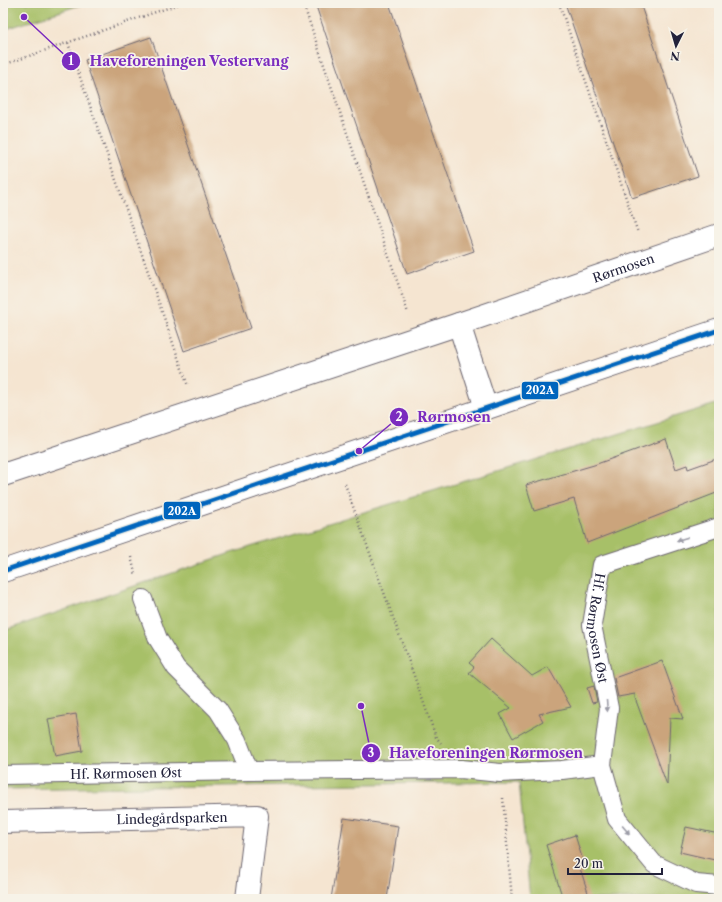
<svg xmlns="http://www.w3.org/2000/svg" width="722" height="902" font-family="'Libre Caslon Text',serif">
<rect width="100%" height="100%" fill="#f7f3e8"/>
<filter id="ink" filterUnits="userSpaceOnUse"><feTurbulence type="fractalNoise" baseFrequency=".025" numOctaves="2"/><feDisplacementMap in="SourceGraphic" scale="8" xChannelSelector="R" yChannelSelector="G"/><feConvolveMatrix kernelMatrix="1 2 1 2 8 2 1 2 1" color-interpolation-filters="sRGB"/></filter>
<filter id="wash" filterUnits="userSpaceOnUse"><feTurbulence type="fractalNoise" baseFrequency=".012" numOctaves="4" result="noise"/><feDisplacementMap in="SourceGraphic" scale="16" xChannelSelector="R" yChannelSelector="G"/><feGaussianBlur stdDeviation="0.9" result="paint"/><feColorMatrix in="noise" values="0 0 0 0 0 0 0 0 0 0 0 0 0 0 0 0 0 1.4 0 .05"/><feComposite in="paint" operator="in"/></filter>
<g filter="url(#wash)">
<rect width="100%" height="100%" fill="#f5e5d1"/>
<path fill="#a7c067" stroke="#647151" d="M3,3H86L3,30Z
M719,403V899H530L519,782L3,789V631L231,553Z"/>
<g id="blocks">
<path fill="#cba47b" d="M315,3H389L474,251L407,274Z
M565,3H640L698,176L632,198Z
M151,37L251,328L184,351L85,60Z
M666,439L676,469L687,465L688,469L719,458V492L587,543L574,499L534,511L526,485L594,465Z
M491,639L532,676L548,667L571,707L539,714L543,721L513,738L500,714L511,708L469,673L474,667L469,663Z
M662,661L683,719L670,718L667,785L635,698V694L618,697L614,678Z
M594,686L597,702L592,703L587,688Z
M76,714L82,751L55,756L48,719Z
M344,818L398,826L387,899H331Z
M686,827L719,834V861L680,852Z
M575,835L584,864L579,865L590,899H563L546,845Z"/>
</g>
</g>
<g filter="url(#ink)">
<use href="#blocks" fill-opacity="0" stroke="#6c6670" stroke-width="1"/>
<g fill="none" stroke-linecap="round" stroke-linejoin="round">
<g stroke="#6c6670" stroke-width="20">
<g id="service">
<path id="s1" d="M719,527L602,565L592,625L609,708L602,765L617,819L654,864L696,884L719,886"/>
<path d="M143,599L158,639L176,668L218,710L237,740L249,771"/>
<path id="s2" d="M3,775L249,771L461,769L500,773L562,770L602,765"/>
</g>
</g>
<g stroke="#6c6670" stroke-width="24">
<g id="minor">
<path d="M459,324L486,408"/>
<path id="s3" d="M3,475L459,324L719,235"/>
<path id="s4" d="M3,822L257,816L247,899"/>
</g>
</g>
<g stroke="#6c6670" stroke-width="24">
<path id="tertiary" d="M3,571L719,330"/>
</g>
<path stroke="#6c6670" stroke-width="2.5" stroke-dasharray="1 3" stroke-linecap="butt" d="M303,3L408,313
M559,3L638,233
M68,43L188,386
M3,65L182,3
M345,484L436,737L441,743
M131,557L136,576
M503,798L512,899"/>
<use href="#service" stroke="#fff" stroke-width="18"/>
<use href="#minor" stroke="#fff" stroke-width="22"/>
<use href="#tertiary" stroke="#fff" stroke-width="22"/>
<g stroke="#f7f3e8" stroke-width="8">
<path id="bus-1" d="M3,571L719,330"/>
</g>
<use href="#bus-1" stroke="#0065bd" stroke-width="5"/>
</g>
<defs><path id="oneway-solid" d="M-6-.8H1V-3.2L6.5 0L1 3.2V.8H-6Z"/></defs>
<g fill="#9c9ca7">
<use href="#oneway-solid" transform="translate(682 539) rotate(162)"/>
<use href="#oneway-solid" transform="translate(607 706) rotate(85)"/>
<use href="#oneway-solid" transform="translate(626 830) rotate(50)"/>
</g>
</g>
<g text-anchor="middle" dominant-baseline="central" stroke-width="3.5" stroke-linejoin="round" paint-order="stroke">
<g font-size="13" fill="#22223b" stroke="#f7f3e8">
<text stroke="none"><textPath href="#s3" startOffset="654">Rørmosen</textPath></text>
<text stroke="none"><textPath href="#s1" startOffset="187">Hf. Rørmosen Øst</textPath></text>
<text stroke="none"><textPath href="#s2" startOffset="123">Hf. Rørmosen Øst</textPath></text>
<text stroke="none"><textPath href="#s4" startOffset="169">Lindegårdsparken</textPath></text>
</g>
</g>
<path fill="none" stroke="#7b2cbf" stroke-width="1.5" d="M24 17L71 61M359 451L399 417M361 706L371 753"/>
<g fill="#7b2cbf" stroke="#f7f3e8" stroke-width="1.5">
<circle cx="24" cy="17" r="4"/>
<circle cx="359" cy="451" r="4"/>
<circle cx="361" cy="706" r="4"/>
<circle cx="71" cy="61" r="10"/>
<circle cx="399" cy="417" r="10"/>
<circle cx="371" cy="753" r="10"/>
</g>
<g font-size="12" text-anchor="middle" font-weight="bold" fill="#fff">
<text x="71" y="65">1</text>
<text x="399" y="421">2</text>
<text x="371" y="757">3</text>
</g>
<g font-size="14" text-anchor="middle" font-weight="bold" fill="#7b2cbf" stroke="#f7f3e8" stroke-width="3.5" stroke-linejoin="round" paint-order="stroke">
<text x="189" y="66">Haveforeningen Vestervang</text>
<text x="454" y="422">Rørmosen</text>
<text x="486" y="758">Haveforeningen Rørmosen</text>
</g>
<g stroke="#f7f3e8" stroke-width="1.5">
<rect x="521" y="381" width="38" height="19" rx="4" fill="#0065bd"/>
<rect x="163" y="501" width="38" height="19" rx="4" fill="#0065bd"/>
</g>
<g font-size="11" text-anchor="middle" font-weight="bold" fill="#fff">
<text x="540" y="394">202A</text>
<text x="182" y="515">202A</text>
</g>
<rect width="722" height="902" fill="none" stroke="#f7f3e8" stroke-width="16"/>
<g transform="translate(676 46) rotate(185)" stroke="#f7f3e8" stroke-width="3" paint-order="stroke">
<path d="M0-3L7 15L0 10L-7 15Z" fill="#22223b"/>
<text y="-6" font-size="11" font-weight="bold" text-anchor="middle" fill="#22223b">N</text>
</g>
<path d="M568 868v6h94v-6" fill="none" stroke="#22223b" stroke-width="2"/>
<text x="574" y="868" font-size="12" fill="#22223b" stroke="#f7f3e8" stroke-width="3" paint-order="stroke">20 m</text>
</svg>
